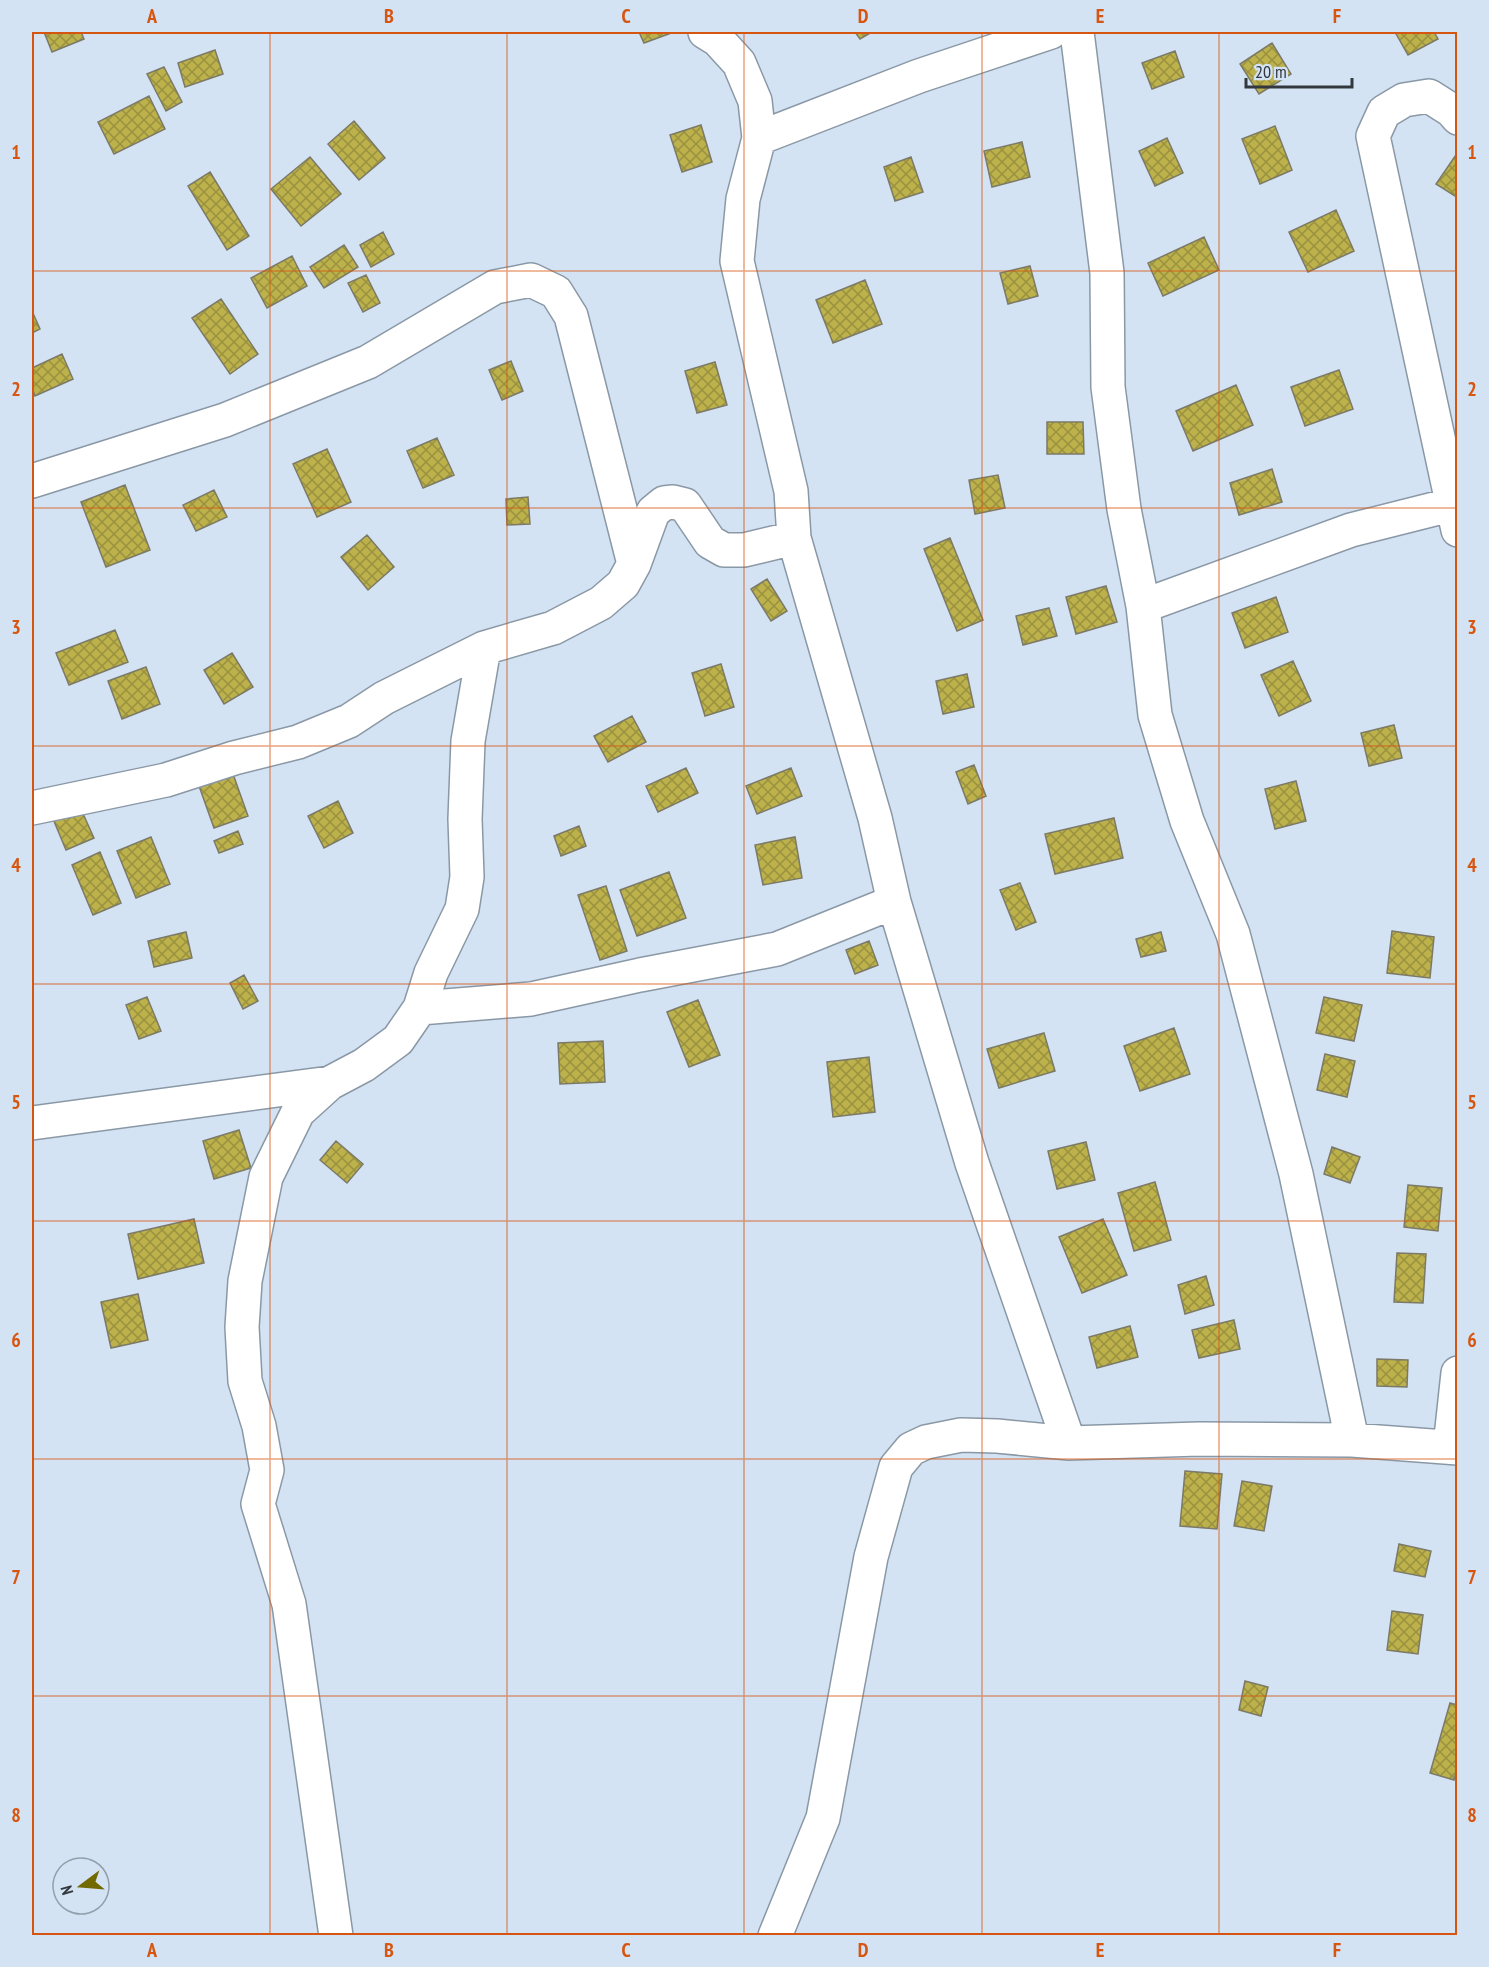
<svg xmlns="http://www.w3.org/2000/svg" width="1489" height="1967" font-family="'PT Sans Narrow',sans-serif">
<defs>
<pattern id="building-cross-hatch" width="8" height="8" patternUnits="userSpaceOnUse" patternTransform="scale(1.5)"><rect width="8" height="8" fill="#bcb14a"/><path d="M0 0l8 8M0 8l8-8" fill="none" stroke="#99913f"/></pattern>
</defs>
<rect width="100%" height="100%" fill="#d4e3f3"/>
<path fill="url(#building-cross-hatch)" stroke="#7b7a68" stroke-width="1.5" d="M44,32H81L84,39L52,52Z
M639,32H674L644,43Z
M855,32H872L860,39Z
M1395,32H1434L1438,39L1408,55Z
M1272,43L1291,74L1259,94L1240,64Z
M215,50L223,74L185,87L178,63Z
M1175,51L1184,77L1152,89L1142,63Z
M164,67L182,102L166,111L147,74Z
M149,96L165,129L114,154L98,122Z
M354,121L385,158L359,180L328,144Z
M701,125L712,162L682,172L670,135Z
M1275,126L1292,170L1260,184L1242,139Z
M1167,138L1183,173L1155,186L1139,151Z
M1022,142L1030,177L992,187L984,151Z
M1458,152V198L1436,184Z
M310,157L341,194L301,226L271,189Z
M911,157L923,192L895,201L884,167Z
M210,172L249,236L227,250L188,186Z
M1336,210L1354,251L1308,272L1289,232Z
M383,232L394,254L371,267L360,245Z
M1204,237L1219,270L1163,296L1148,263Z
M344,245L358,267L324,288L310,267Z
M292,256L307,286L267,308L251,278Z
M1030,266L1038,296L1008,304L1000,273Z
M366,275L380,303L363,312L348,283Z
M865,280L882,324L833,343L816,300Z
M221,299L258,354L230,374L192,318Z
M32,311L40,329L32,333Z
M62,354L73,379L35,396L32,388V368Z
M511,361L523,391L502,400L489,370Z
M715,362L727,405L697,413L685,371Z
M1339,370L1353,409L1305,426L1291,387Z
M1236,385L1253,425L1193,451L1176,411Z
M1047,422H1083L1084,454H1047Z
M437,438L454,475L423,488L407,451Z
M327,449L351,502L317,517L293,464Z
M1272,469L1282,502L1239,515L1230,483Z
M998,475L1005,508L975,514L969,480Z
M125,485L150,550L106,567L81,502Z
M214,490L227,517L196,531L183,505Z
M528,497L530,524L507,525L506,499Z
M367,535L394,567L368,590L341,557Z
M950,538L983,620L957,631L924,549Z
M767,579L787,611L771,621L751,589Z
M1106,586L1117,622L1076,634L1066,597Z
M1276,597L1288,632L1245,648L1232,613Z
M1049,608L1057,636L1023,645L1016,616Z
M115,630L128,662L69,685L56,653Z
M232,653L253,687L224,704L204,670Z
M1293,661L1311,701L1279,716L1261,675Z
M721,664L734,707L705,716L692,673Z
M146,667L160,704L122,719L108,681Z
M967,674L974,707L943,714L936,681Z
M632,716L646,742L608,762L594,736Z
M1394,725L1402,758L1369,766L1361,733Z
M974,765L986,796L968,804L956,772Z
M686,768L698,793L658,812L646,786Z
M791,768L802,796L757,814L746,786Z
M233,774L248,816L214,828L199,786Z
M1296,781L1306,821L1275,829L1265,789Z
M338,801L353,833L324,848L308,816Z
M80,807L94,838L66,850L53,819Z
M1114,818L1123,858L1055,874L1045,834Z
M579,826L586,846L561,856L554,836Z
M238,831L243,844L219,853L214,841Z
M151,837L170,884L136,898L117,851Z
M795,837L802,878L763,885L755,845Z
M100,852L121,903L93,915L72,865Z
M669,872L686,918L637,936L620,890Z
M1020,883L1036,922L1016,930L1000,890Z
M606,886L627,951L600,960L578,895Z
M1392,931L1434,937L1430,978L1387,973Z
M186,932L192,958L154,967L148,941Z
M1161,932L1166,951L1141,957L1136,939Z
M869,941L878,965L855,974L846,950Z
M244,975L258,1001L243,1009L230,983Z
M147,997L161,1031L139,1039L126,1005Z
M1324,997L1362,1005L1354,1041L1316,1033Z
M698,1000L720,1055L689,1067L667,1012Z
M1174,1028L1190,1074L1140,1091L1124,1046Z
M1044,1033L1055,1071L999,1088L987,1049Z
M603,1041L605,1082L560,1084L558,1043Z
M1325,1054L1355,1061L1347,1097L1317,1090Z
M869,1057L875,1112L833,1117L827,1062Z
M239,1130L251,1168L214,1179L203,1141Z
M336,1141L363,1164L347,1183L320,1160Z
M1086,1142L1095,1180L1057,1189L1048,1151Z
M1332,1147L1360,1157L1350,1183L1324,1174Z
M1155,1182L1171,1240L1134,1251L1118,1193Z
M1408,1185L1442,1188L1438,1231L1404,1227Z
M194,1219L204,1263L138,1279L128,1234Z
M1103,1219L1127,1275L1082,1293L1059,1237Z
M1397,1253L1426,1254L1423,1303L1394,1302Z
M1206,1276L1214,1305L1185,1314L1178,1285Z
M138,1294L148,1340L111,1348L101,1302Z
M1234,1320L1240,1349L1199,1358L1192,1330Z
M1130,1326L1138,1357L1097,1368L1089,1337Z
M1377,1359L1408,1360L1407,1387L1377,1386Z
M1185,1471L1222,1474L1217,1529L1180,1526Z
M1242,1481L1272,1486L1264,1531L1234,1526Z
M1399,1544L1431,1551L1425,1577L1394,1571Z
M1392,1611L1423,1615L1418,1654L1387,1650Z
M1245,1681L1268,1687L1261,1716L1239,1710Z
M1450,1703L1458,1705V1766L1454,1780L1430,1773Z"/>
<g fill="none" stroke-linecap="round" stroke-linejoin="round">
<g stroke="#8a98a6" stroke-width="36">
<path id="minor" d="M705,32L718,40L739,63L755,101L759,138L743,199L737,261L791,491L794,538L875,818L894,902L972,1163L1069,1443
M1077,32L1107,273L1108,387L1124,509L1143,606L1155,715L1187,821L1233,934L1296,1174L1352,1440
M1458,118L1451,110L1429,96L1404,100L1384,112L1373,136L1458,530
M759,138L919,76L1051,32
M32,481L225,420L368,362L495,287L531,280L556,292L571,316L634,564
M1143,606L1351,530L1458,503
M32,808L166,780L234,758L298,742L349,721L384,698L484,648L553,628L601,603L623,584L634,564L653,512L664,503L673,502L685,505L710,542L724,550H744L794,538
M420,1008L531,999L640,975L777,949L894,902
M32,1123L330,1083
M1450,1447L1458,1373
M336,1936L289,1604L258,1504L267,1470L259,1426L245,1381L242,1327L245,1281L266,1177L298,1112L330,1083L364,1065L398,1040L420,1008L431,973L462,909L467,877L465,819L468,741L484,648
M775,1936L823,1818L871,1557L896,1467L911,1449L926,1442L961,1435L997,1436L1069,1443L1199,1439L1352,1440L1458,1448"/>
</g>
<use href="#minor" stroke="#fff" stroke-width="33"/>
</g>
<path fill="none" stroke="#d65611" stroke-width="1.5" stroke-opacity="0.55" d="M270,32V1936M507,32V1936M744,32V1936M982,32V1936M1219,32V1936M32,271H1458M32,508H1458M32,746H1458M32,984H1458M32,1221H1458M32,1459H1458M32,1696H1458"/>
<rect width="1489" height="1967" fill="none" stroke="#d4e3f3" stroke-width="66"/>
<g transform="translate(81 1886) rotate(254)"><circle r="28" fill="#d4e3f3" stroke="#939fab" stroke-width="1.5"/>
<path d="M0-4.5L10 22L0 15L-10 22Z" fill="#726900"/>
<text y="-9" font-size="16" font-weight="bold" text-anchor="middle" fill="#32383e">N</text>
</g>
<path d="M1246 78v9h106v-9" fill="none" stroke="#32383e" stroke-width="3"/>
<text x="1255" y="78" font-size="18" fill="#32383e" stroke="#d4e3f3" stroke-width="4.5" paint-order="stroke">20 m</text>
<rect x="33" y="33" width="1423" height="1901" fill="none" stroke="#d65611" stroke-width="2"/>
<g font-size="20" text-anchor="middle" font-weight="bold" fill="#d65611">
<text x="152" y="23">A</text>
<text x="389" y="23">B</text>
<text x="626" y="23">C</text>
<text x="863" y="23">D</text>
<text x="1100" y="23">E</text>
<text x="1337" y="23">F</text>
<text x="16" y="159">1</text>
<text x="1472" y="159">1</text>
<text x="16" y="396">2</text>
<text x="1472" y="396">2</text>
<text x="16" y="634">3</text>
<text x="1472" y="634">3</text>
<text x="16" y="872">4</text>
<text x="1472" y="872">4</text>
<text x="16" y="1109">5</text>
<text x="1472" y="1109">5</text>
<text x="16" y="1347">6</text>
<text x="1472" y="1347">6</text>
<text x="16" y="1584">7</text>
<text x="1472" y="1584">7</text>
<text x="16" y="1822">8</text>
<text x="1472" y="1822">8</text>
<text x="152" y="1957">A</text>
<text x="389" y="1957">B</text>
<text x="626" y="1957">C</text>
<text x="863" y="1957">D</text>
<text x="1100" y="1957">E</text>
<text x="1337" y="1957">F</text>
</g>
</svg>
